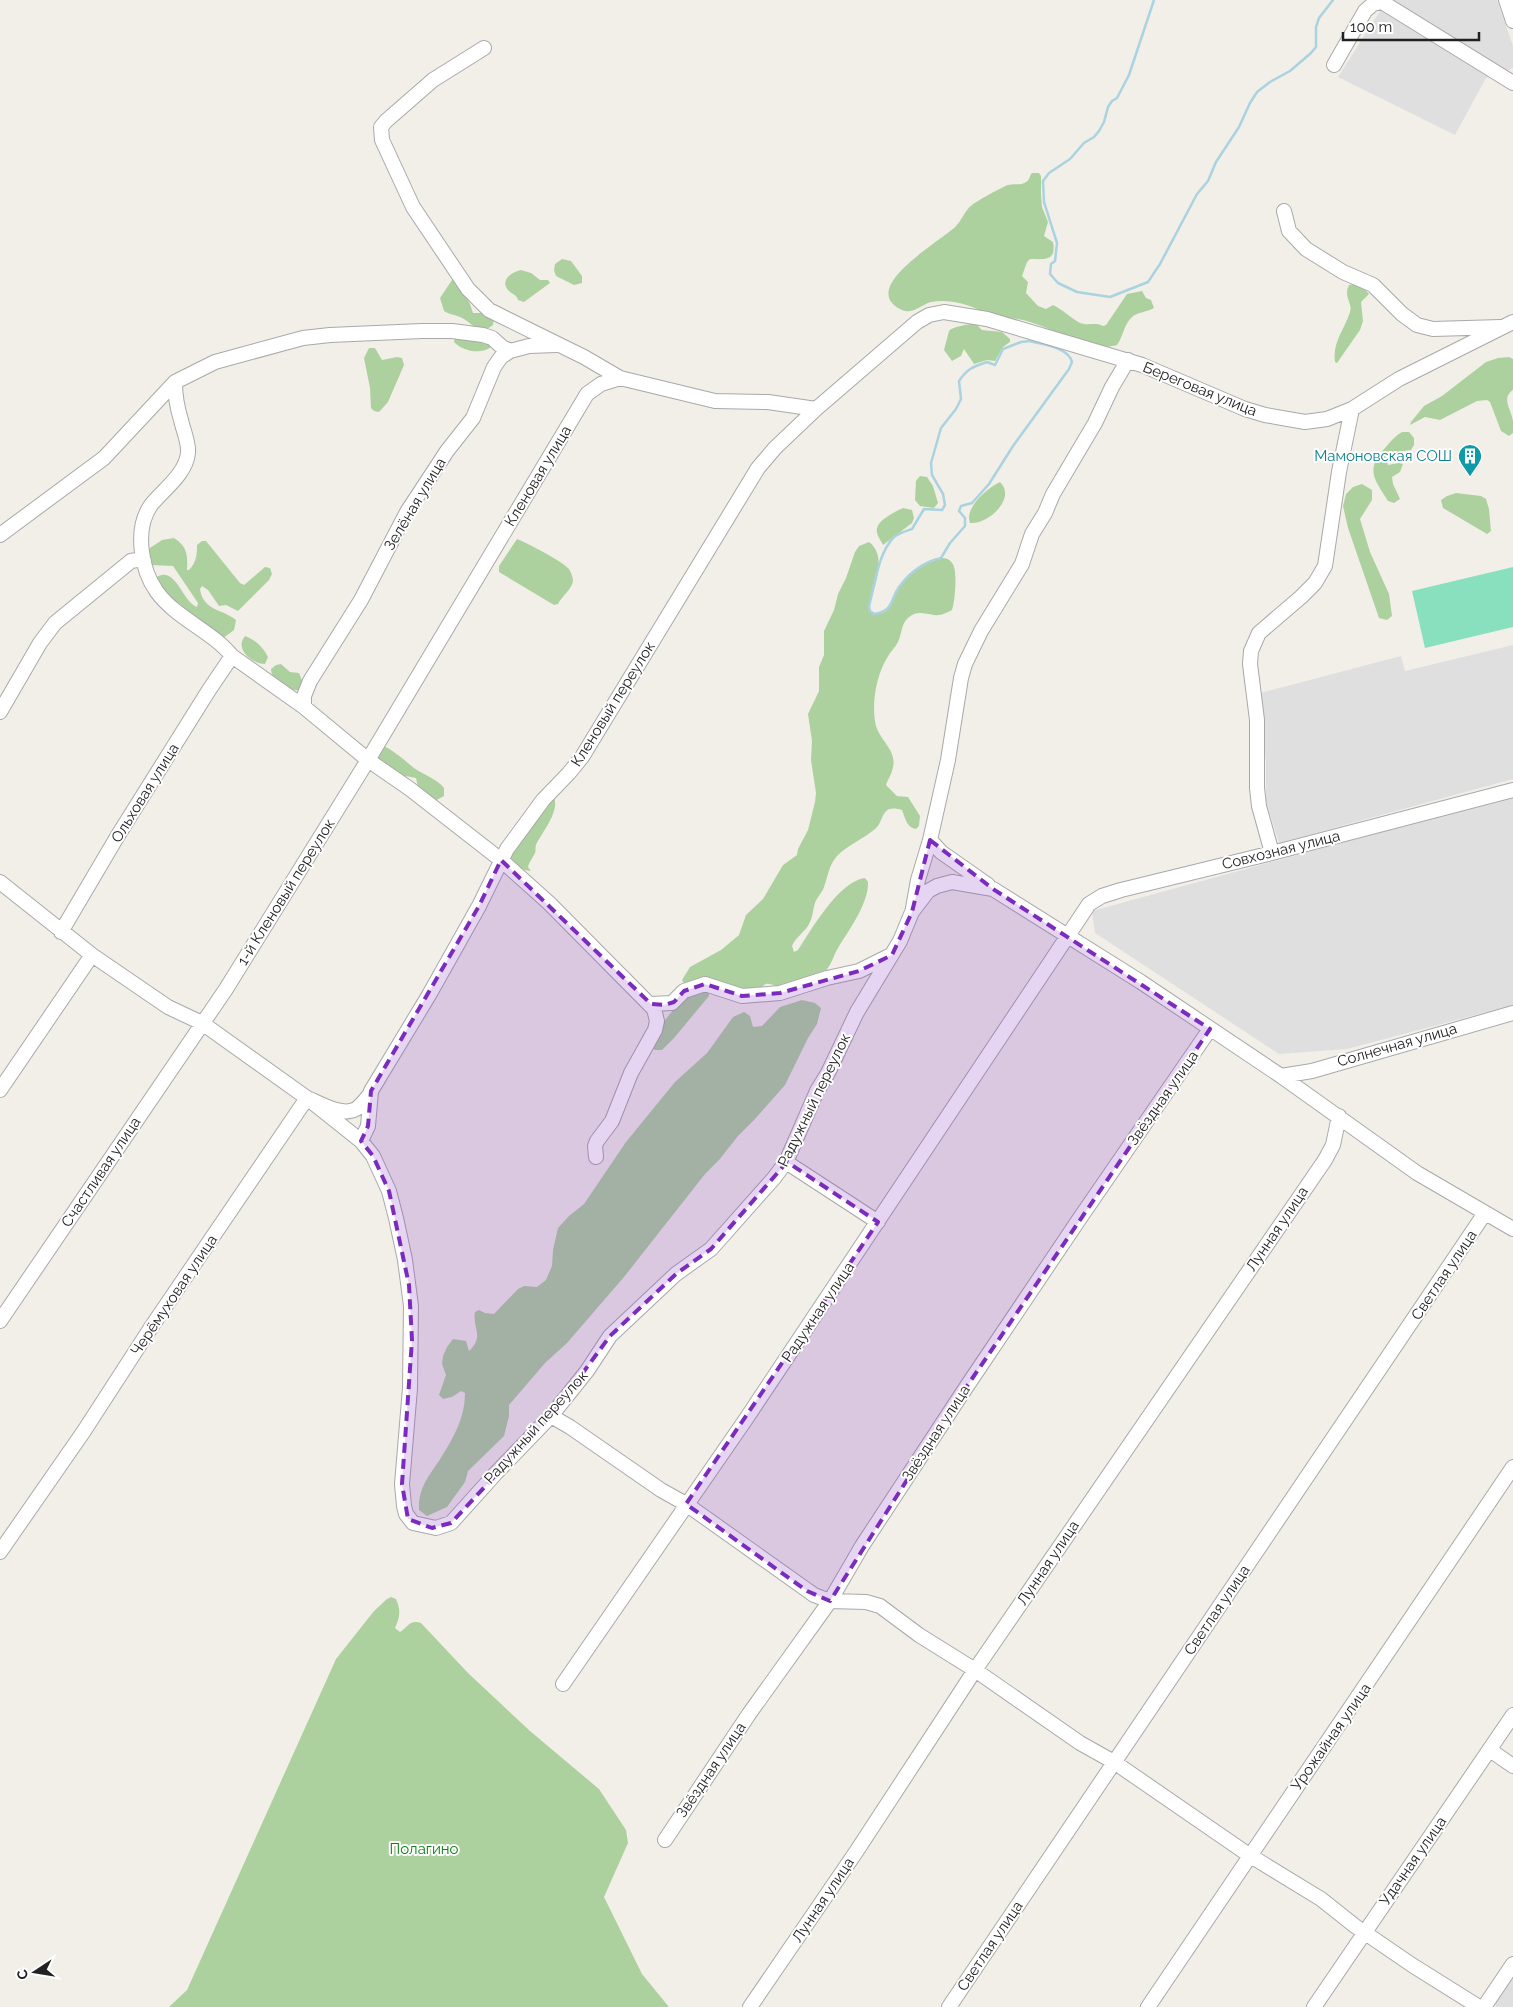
<svg xmlns="http://www.w3.org/2000/svg" width="1513" height="2007" font-family="Raleway,sans-serif">
<rect width="100%" height="100%" fill="#f2efe9"/>
<path fill="#e0dfdf" d="M1387,0H1497L1513,46V68L1486,78L1455,135L1338,77Z
M1513,645V779L1279,843L1266,801V763L1260,693L1401,656L1405,671Z
M1513,796V1005L1347,1049L1279,1054L1095,933L1092,911Z
M1513,1972V2007H1496L1495,1999Z"/>
<path fill="#add19e" d="M1032,173H1039L1041,176V195L1042,207L1048,222L1044,236L1053,242C1057,262 1043,259 1030,259L1027,262L1022,276L1028,282L1026,293L1038,306L1046,309L1053,305C1063,310 1071,318 1080,323C1088,326 1096,322 1103,326L1106,325L1127,294L1142,291L1146,298L1151,300L1154,308C1147,312 1138,312 1132,317C1124,324 1123,337 1117,345C1093,353 1049,326 1023,320C1009,317 993,316 979,310C964,303 948,299 931,302C920,305 912,316 900,309C858,287 943,240 956,226C962,220 965,210 972,205C975,202 1004,186 1008,185C1014,183 1020,186 1026,182C1030,180 1029,176 1032,173Z
M562,259L571,261L582,276V283L574,285L556,276L554,270L555,264Z
M521,270L531,273L540,280H548L550,283L524,302L518,300C516,294 513,295 509,291C499,281 511,272 521,270Z
M452,280H457L470,304L473,313H486L494,317L493,325C480,336 474,325 464,319C458,315 450,315 444,311L440,298Z
M1359,283L1369,294L1361,302L1363,321L1360,330L1337,363L1335,362C1332,342 1345,329 1350,312C1353,303 1343,297 1349,285Z
M975,323L982,330L1002,332L1010,339V342L1003,347L995,361L987,360L974,364L964,349L961,356L952,361L944,350L949,331C953,326 968,325 975,323Z
M460,337H469L491,344V347C481,355 462,351 454,342L455,338Z
M369,348H375L382,360L397,357L402,358L404,365L388,402L379,412L374,411L371,408L370,388L364,358Z
M1509,357L1513,359V390C1501,398 1511,409 1513,421C1513,425 1513,429 1513,433L1509,436L1501,431L1490,402L1487,400L1477,401L1440,420L1425,417L1410,425L1411,422L1424,406L1442,396L1486,362L1498,358Z
M1402,432H1409L1414,438V445L1411,450C1401,451 1394,453 1387,461L1388,465L1399,463L1403,464L1400,472L1392,477L1393,484L1400,499L1394,503L1388,501C1374,479 1365,470 1385,448C1390,442 1395,436 1402,432Z
M920,476L927,477L933,486L938,503L934,508L920,506L915,500L916,481Z
M1000,482C1017,498 988,525 970,523C964,508 987,488 1000,482Z
M1362,484L1372,490V500L1360,519L1370,552L1389,594L1392,616L1387,620L1379,618L1348,528L1343,506L1346,494L1353,487Z
M1456,493L1481,496L1486,499L1489,509L1491,531L1487,534L1443,508L1441,500L1447,496Z
M903,508L912,510L914,518L912,523L883,545C881,541 878,537 877,533C874,521 895,512 903,508Z
M174,538C187,546 188,555 187,570H189C196,563 197,555 197,545L202,541H206L240,583L244,585L265,567L270,568L272,574L269,580L238,611L226,605L219,606L208,590L202,586L200,589C203,611 223,609 236,620L234,630L222,639L192,617L180,604L165,595L154,579C175,562 182,602 197,607L198,603L173,566L151,565L147,550L162,540Z
M517,539C527,543 562,561 569,569C571,572 573,578 573,581C572,589 562,596 558,604L554,605L499,572V566Z
M869,542C888,556 874,588 869,606L870,611L874,614L885,612C892,605 893,596 898,588C907,575 926,557 943,558C948,558 953,562 954,567C957,576 955,601 952,610C946,613 941,616 934,615C924,614 917,610 908,618C901,624 902,634 898,642C895,648 890,652 887,658C876,676 871,705 876,726C880,740 897,751 893,767C892,774 888,779 886,785L897,796L908,797L920,816L919,826L916,829C907,828 905,818 902,810C880,803 885,821 875,829C863,839 848,845 837,856C829,865 828,876 824,887C822,893 817,897 815,903C813,909 813,916 810,922C806,932 796,936 792,946L794,952L798,950C811,930 839,881 865,878L868,882C869,903 849,930 838,948C833,956 831,968 822,974C814,978 790,985 781,987C776,987 771,983 766,984C763,985 761,989 758,992L685,985L682,980L690,967L721,950L739,935L746,915L763,899L783,865L797,855L798,849L808,830L815,802L816,793L811,760L812,741L808,714L819,691V667L824,655V631L834,610L838,594L846,578L855,552L859,546Z
M245,636C256,640 263,647 268,657L265,664C252,664 234,649 245,636Z
M281,664L290,672L299,673L303,683L299,690C287,692 271,681 271,669L276,665Z
M384,746C396,752 404,760 414,768C424,775 437,779 444,788V796L435,801L418,787L416,778L400,775L393,768L381,763L377,757L380,748Z
M554,797C560,812 542,832 536,845C535,848 536,851 535,853C533,858 529,862 528,867L531,871L518,869L508,862L510,853Z
M698,989L709,992V996L674,1038L662,1050H655L651,1047C664,1018 672,1008 698,989Z
M802,1000L815,1003L821,1008L817,1024L808,1038L785,1085L754,1120L738,1136L719,1160L705,1174L624,1277L567,1343L545,1363L509,1405V1416L504,1436L468,1471L465,1482L447,1507L427,1516L419,1510C418,1489 428,1477 439,1461C452,1440 465,1419 465,1393L461,1391L452,1397L443,1399L439,1395L446,1375L442,1364L443,1356L447,1347L453,1339L466,1341L469,1351C485,1336 472,1328 475,1312L479,1310L485,1313L494,1314L518,1289L524,1286L537,1287L546,1280L552,1266L553,1250L558,1228L569,1216L584,1204L626,1142L675,1082L707,1053L733,1017L744,1012L750,1016L753,1027L762,1026L780,1007Z
M391,1597L396,1599C401,1610 400,1617 395,1628L400,1632C408,1627 410,1619 421,1623L468,1673L530,1731L599,1789L626,1830L628,1843L604,1897L642,1974L669,2007H169L187,1990L336,1659L374,1611L387,1599Z"/>
<path fill="#88e0be" d="M1513,567V627L1425,648L1412,591Z"/>
<g fill="none" stroke-linecap="round" stroke-linejoin="round">
<path stroke="#aad3df" stroke-width="2.5" d="M1154,0L1129,75L1117,98L1112,101L1108,107L1104,122L1099,131L1094,137L1084,143L1070,159L1049,173L1043,181L1044,202L1057,243L1055,261L1051,264L1050,274L1058,283L1077,292L1110,297L1148,282L1160,264L1197,194L1208,181L1216,162L1239,127L1250,103L1257,92L1270,82L1290,71L1311,53L1316,47V27L1319,18L1333,0
M1030,341C1043,345 1068,347 1072,362L1069,369L1013,446L989,484L972,503L961,506L959,511L965,518V526L950,543L941,558C924,562 910,572 899,587C890,600 894,611 874,614L870,611L869,606C875,585 878,553 894,537C899,533 906,531 912,529L924,509L942,510L945,505L943,494L932,475L931,463L941,428L956,409L961,399L959,381C968,368 973,367 987,362L995,365L1003,349L1021,342Z"/>
<g stroke="#a9a9a9" stroke-width="16">
<path id="minor" d="M1506,0L1513,21
M484,48L433,80L386,121L381,127L382,140L413,207L468,289L489,310L499,315L584,357L620,378
M1334,65L1365,11L1373,4L1382,2L1513,83
M1284,211L1289,231L1306,249L1343,272L1373,285L1402,314L1417,325L1433,329L1501,327
M175,382C175,395 177,407 181,420C183,430 189,442 188,453C186,474 163,490 151,505C134,529 141,570 157,592C177,619 212,631 232,656L304,707L368,760L410,789L501,860L549,903L654,1009L657,1021L655,1030L631,1073L612,1121L597,1141L595,1146L596,1157
M0,535L104,458L175,382L215,362L303,338L330,335L422,331H452L483,335L492,338L502,347L510,351
M304,707V696L310,681L361,600L407,512L447,451L473,418L494,367L501,357L510,351L529,346L556,345
M0,712L40,643L55,623L131,561L137,560L144,561
M1272,853L1259,806L1257,788V720L1250,664L1251,651L1259,633L1301,597L1315,583L1325,566L1339,472L1352,409
M0,882L92,955L168,1007L202,1023L307,1098L361,1141L373,1156L389,1191L396,1218L405,1260L411,1306L410,1388L402,1484L404,1506L406,1514L413,1523L436,1528L451,1523L496,1473L551,1416L587,1371L610,1336L676,1274L711,1249L774,1178L786,1162L817,1091L828,1073L857,1012L900,941L912,912L928,891L937,886L952,882L993,889L1141,982L1281,1076L1417,1173L1513,1229
M988,885L941,852L930,840L948,760L961,678L965,664L981,631L1022,564L1032,534L1045,513L1053,494L1095,423L1112,387L1128,360
M913,908L918,880L930,840
M61,932L117,837L209,690L232,656
M651,1004L672,1003L684,991L705,984L742,996L780,993L827,978L859,971L889,956
M1281,1076L1312,1071L1513,1013
M0,1090L92,955
M361,1141L368,1126L371,1091L429,995L479,906L507,849L543,800L569,773L582,757L758,468L775,448L816,409L917,322L929,315L944,312L987,319L1142,365L1245,409L1265,415L1305,422L1327,419L1352,409L1399,379L1513,322
M786,1162L878,1222
M0,1321L226,989L368,760L587,394L601,384L620,378L715,401L768,402L816,409
M551,1416L570,1427L661,1490L686,1504L814,1595L830,1601L866,1602L880,1606L919,1635L975,1670L1080,1743L1114,1762L1249,1855L1321,1899L1355,1926L1412,1965L1479,2007
M0,1552L84,1431L150,1329L307,1098C320,1103 342,1117 356,1109C362,1105 366,1099 370,1094
M563,1684L746,1419L1089,904L1102,896L1121,890L1272,853L1513,790
M1490,1750L1513,1766
M665,1840L749,1714L830,1601L862,1546L963,1392L1080,1218L1210,1029
M750,2007L856,1852L975,1670L1325,1160L1333,1145L1339,1116
M949,2007L1485,1213
M1148,2007L1513,1467
M1314,2007L1513,1715
M1484,2007L1513,1964"/>
</g>
<use href="#minor" stroke="#fff" stroke-width="14"/>
</g>
<path fill="#7b2cbf" fill-opacity="0.2" stroke="#7b2cbf" stroke-width="4" stroke-dasharray="10 6" stroke-linejoin="round" d="M930,840L993,889L1210,1029L963,1392L830,1601L807,1591L686,1504L878,1222L787,1162L711,1249L676,1274L610,1336L551,1416L451,1523L432,1528L408,1519L402,1484L412,1340L409,1285L389,1191L373,1156L361,1141L368,1126L371,1091L479,906L501,860L651,1004L664,1005L674,1002L684,991L705,984L742,996L780,993L859,971L892,955L912,912Z"/>
<defs>
<g id="building-pin" transform="scale(1.25)"><path d="M0 17L-7.5 6A9.5 9.5 0 1 1 7.5 6Z" fill="#0f9aa8" stroke="#fff"/><path d="M-4-6H4V6H1V3H-1V6H-4ZM-2.5-4.3h1.7v1.8h-1.7ZM.8-4.3h1.7v1.8H.8ZM-2.5-1h1.7V.8h-1.7ZM.8-1h1.7V.8H.8Z" fill="#fff"/></g>
</defs>
<g fill-rule="evenodd">
<use href="#building-pin" x="1470" y="456"/>
</g>
<g text-anchor="middle" dominant-baseline="central" stroke-width="4" stroke-linejoin="round" paint-order="stroke">
<g font-size="15" fill="#222" stroke="#fff">
<text transform="translate(1200 389) rotate(22)">Береговая улица</text>
<text transform="translate(538 476) rotate(-59)">Кленовая улица</text>
<text transform="translate(415 504) rotate(-59)">Зелёная улица</text>
<text transform="translate(613 704) rotate(-58)">Кленовый переулок</text>
<text transform="translate(145 793) rotate(-58)">Ольховая улица</text>
<text transform="translate(1281 850) rotate(-14)">Совхозная улица</text>
<text transform="translate(286 892) rotate(-58)">1-й Кленовый переулок</text>
<text transform="translate(1397 1045) rotate(-16)">Солнечная улица</text>
<text transform="translate(1163 1098) rotate(-55)">Звёздная улица</text>
<text transform="translate(814 1100) rotate(-64)">Радужный переулок</text>
<text transform="translate(101 1172) rotate(-56)">Счастливая улица</text>
<text transform="translate(1277 1229) rotate(-56)">Лунная улица</text>
<text transform="translate(1444 1275) rotate(-56)">Светлая улица</text>
<text transform="translate(174 1295) rotate(-56)">Черёмуховая улица</text>
<text transform="translate(818 1312) rotate(-56)">Радужная улица</text>
<text transform="translate(536 1427) rotate(-48)">Радужный переулок</text>
<text transform="translate(936 1433) rotate(-57)">Звёздная улица</text>
<text transform="translate(1048 1563) rotate(-56)">Лунная улица</text>
<text transform="translate(1217 1610) rotate(-56)">Светлая улица</text>
<text transform="translate(1331 1737) rotate(-55)">Урожайная улица</text>
<text transform="translate(711 1770) rotate(-56)">Звёздная улица</text>
<text transform="translate(1413 1861) rotate(-55)">Удачная улица</text>
<text transform="translate(823 1900) rotate(-56)">Лунная улица</text>
<text transform="translate(990 1946) rotate(-56)">Светлая улица</text>
</g>
<g font-size="15" fill="#0d838f" stroke="#fff" text-anchor="end">
<text x="1452" y="456">Мамоновская СОШ</text>
</g>
<g font-size="15" fill="#0c8416" stroke="#fff">
<text x="424" y="1849">Полагино</text>
</g>
</g>
<g transform="translate(35 1972) rotate(258)" stroke="#ffffff" stroke-width="4" paint-order="stroke">
<path d="M0-4L9 19L0 12L-9 19Z" fill="#222222"/>
<text y="-8" font-size="14" font-weight="bold" text-anchor="middle" fill="#222222">С</text>
</g>
<path d="M1343 32v8h136v-8" fill="none" stroke="#222222" stroke-width="2.5"/>
<text x="1350" y="32" font-size="15" fill="#222222" stroke="#ffffff" stroke-width="4" paint-order="stroke">100 m</text>
</svg>
